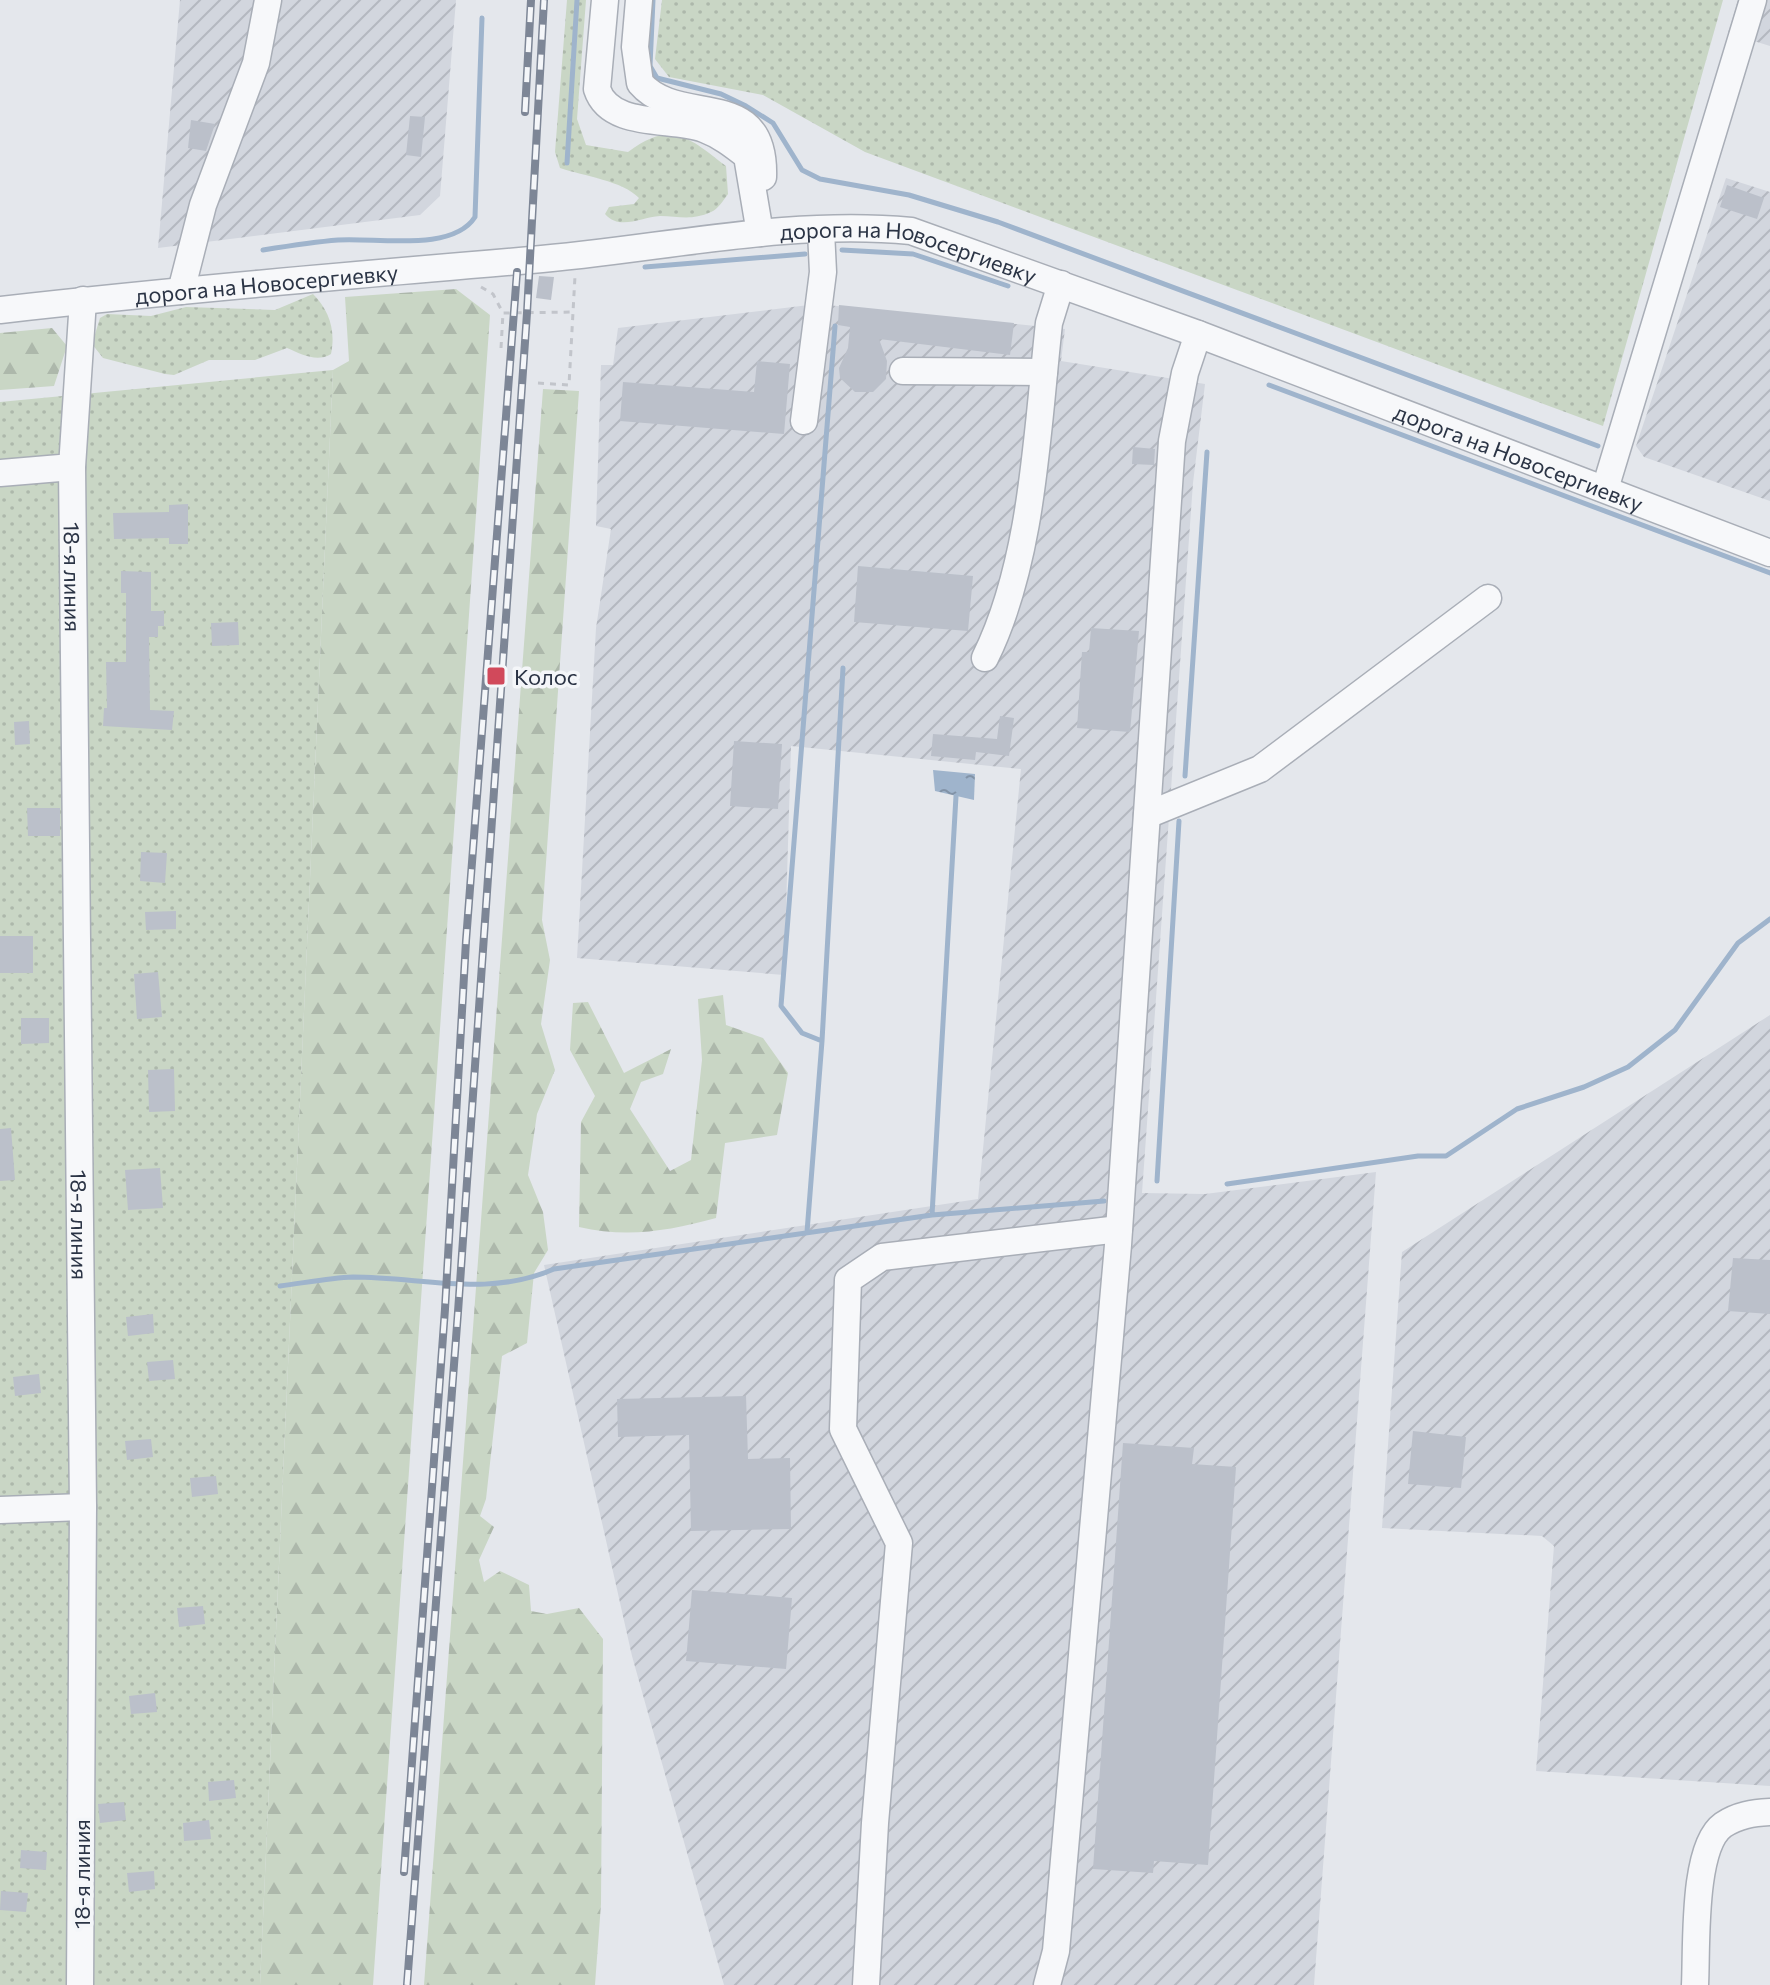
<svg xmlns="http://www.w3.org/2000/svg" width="1770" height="1985" font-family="Commissioner,sans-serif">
<defs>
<pattern id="industrial-furrows" width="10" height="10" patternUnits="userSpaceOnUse" patternTransform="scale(2)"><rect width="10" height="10" fill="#d2d6de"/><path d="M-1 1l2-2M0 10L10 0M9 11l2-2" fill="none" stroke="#b4b8c0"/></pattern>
<pattern id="grass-dots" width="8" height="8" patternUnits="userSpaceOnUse" patternTransform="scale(2)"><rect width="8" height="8" fill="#c9d6c5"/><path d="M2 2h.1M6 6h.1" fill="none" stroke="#adb8ab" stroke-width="1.8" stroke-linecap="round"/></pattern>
<pattern id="forest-firs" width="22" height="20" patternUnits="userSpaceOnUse" patternTransform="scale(2)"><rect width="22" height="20" fill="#c9d6c5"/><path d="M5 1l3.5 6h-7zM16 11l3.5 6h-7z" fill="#adb8ab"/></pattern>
<pattern id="water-ripples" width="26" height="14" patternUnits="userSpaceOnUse" patternTransform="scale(2)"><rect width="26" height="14" fill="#9fb4cc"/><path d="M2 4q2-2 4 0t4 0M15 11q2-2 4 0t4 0" fill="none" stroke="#8293a7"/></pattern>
</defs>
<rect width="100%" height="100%" fill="#e4e7ec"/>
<path fill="url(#industrial-furrows)" d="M180,0H456L440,196L420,215L158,248Z
M1738,0H1770V46L1728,33Z
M1726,178L1770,192V501L1644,457L1636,446Z
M817,304L1065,329L1061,361L1205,384L1193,483L1142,1193L1205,1194L1376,1172L1314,1985H724L632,1656L544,1265L978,1199L1021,769L791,746L784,975L577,958L596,628L611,529L596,526L601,365H613L618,328Z
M1770,1015V1786L1536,1771L1554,1546L1542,1536L1382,1528L1402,1252Z"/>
<path fill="url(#grass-dots)" d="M567,0H586L577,119L586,145L628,152C671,120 687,136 726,166L728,194C723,201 718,209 711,212C691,221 679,216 660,216C641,217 620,231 605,214L609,207L634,204L639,198C623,181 584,176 560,168L555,152Z
M662,0H1723L1603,426L865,152L763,95L669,77L655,59Z
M313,294C329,310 336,330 331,354C317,363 301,354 287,348L255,360H209L174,375L165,374L103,358L92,344L100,318L107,314L151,316L186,307L275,310Z
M333,370L260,1985H0V402Z"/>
<path fill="url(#forest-firs)" d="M456,289L490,315L373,1985H260L333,370L349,361L345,297Z
M52,328L67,346L54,386L0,390V333Z
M543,389L579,391L542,920L550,960L541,1024L555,1070L537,1114L528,1175L543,1212L548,1250L534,1273L527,1343L502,1356L486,1499L480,1516L494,1527L479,1560L484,1582L500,1571L529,1585L531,1611L547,1614L579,1608L603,1639L601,1904L595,1985H424Z
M723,995L726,1025L763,1038L788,1073L777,1135L725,1143L716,1218C669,1231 627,1238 579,1227L581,1122L595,1096L570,1050L573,1003L588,1002L624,1073L671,1049L663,1074L641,1082L630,1109L670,1171L691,1160L702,1060L698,999Z"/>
<path fill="url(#water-ripples)" d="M933,770L975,774L974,800L935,791Z"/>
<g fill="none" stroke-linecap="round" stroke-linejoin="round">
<path stroke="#9fb4cc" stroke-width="5" d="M653,0L650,66L657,78L721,94L746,106L773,123L802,170L820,179L909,195L998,222L1598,446
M567,163L577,0
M263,250C288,246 313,242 338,240C375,237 452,253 475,217L482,18
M842,250L913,254L1008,286
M645,267L805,254
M1269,385L1770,573
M1185,776L1207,452
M822,1041L843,668
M1157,1181L1179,821
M1227,1184L1418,1156H1446L1517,1109L1584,1087L1628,1067L1675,1030L1738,943L1770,919
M932,1215L956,796
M807,1232L822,1041L802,1033L781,1006L835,326
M280,1286C304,1283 329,1278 353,1277C422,1277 488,1298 554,1269L932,1215L1104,1201"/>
</g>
<path fill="#bbc0ca" d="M410,116L425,117L421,157L406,155Z
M191,120L215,124L206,151L188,148Z
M1727,185L1764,198L1757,219L1720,207Z
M539,276L554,277L551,300L536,298Z
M839,305L1014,323L1010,355L879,339L887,361L886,379L873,392H855L840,378L839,368L848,348L850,327L838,325Z
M757,361L790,364L784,434L620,421L623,382L754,392Z
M1133,447L1155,449L1154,465L1132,464Z
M188,504V544H169V538L114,539L113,513L169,512V505Z
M858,566L973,576L968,631L854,622Z
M121,571L151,572V611H164V626H158V637H149L150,710L174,711L172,730L103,726L104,708H107L106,662H126V593H121Z
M238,622L239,645L212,646L211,623Z
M1091,628L1139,631L1130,732L1077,728L1082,652H1089Z
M1000,716L1014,718L1009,756L976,752L975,760L931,756L933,734L997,739Z
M29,721L30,744L15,745L14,722Z
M734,741L782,744L778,809L730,806Z
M27,808H60V836H28Z
M141,852L167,853L165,883L140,881Z
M176,911V929L146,930L145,912Z
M0,936H33V973H0Z
M158,972L162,1017L137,1019L134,974Z
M21,1018H49V1043L21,1044Z
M174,1069L175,1111L149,1112L148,1070Z
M11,1128L15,1180L0,1181V1129Z
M160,1168L163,1208L128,1210L125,1170Z
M1733,1258L1770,1260V1314L1728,1311Z
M153,1314L154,1333L128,1336L126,1317Z
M173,1360L175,1379L149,1381L147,1362Z
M39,1374L41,1393L15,1396L13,1377Z
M746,1396L748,1459L790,1458L791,1529L691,1531L689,1435L618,1437L617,1399Z
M1413,1431L1466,1437L1461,1488L1408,1484Z
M151,1439L153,1457L127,1460L125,1441Z
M1123,1443L1194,1448L1192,1464L1236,1467L1208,1865L1154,1861L1153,1873L1093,1869Z
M216,1476L218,1494L192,1497L190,1478Z
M692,1590L792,1598L786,1669L686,1661Z
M203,1606L205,1624L179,1627L177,1608Z
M155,1693L157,1712L131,1714L129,1696Z
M234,1780L236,1798L209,1801L208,1782Z
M124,1802L126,1820L100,1823L98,1804Z
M209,1820L211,1839L184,1841L183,1823Z
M21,1850L47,1852L46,1870L20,1868Z
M154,1871L155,1889L129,1892L127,1873Z
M1,1891L28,1893L26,1912L0,1910Z"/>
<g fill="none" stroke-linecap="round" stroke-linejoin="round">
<g stroke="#a9aeb7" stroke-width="29">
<g id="minor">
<path d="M605,0L597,89C610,129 672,117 704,129C720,135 733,145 747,156L760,233"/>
<path d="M639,0L635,47L640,83C679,129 766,84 763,177"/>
<path d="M181,291L203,205L256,63L268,0"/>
<path id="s1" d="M0,310C177,290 354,275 531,260C657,250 784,219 911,231L1198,334L1770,553"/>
<path d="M903,371L1044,372"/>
<path d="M804,421L823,272L821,231"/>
<path id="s2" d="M72,467L83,1507L80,1985"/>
<path d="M0,473L72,467L83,300"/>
<path d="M1605,489L1753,0"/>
<path d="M985,658C1033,561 1037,432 1049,323L1061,284"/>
<path d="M1147,815L1260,769L1488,598"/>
<path d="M0,1510L83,1507"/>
<path d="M866,1985L875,1823L899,1543L843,1429L848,1280L882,1257L1119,1229"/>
<path d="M1047,1985L1056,1951L1118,1245L1172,441L1185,373L1198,334"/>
<path d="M1695,1985C1697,1948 1692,1847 1723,1825C1738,1815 1753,1813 1770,1812"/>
</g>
</g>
<path stroke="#c2c5cb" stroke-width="3" stroke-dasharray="6 6" stroke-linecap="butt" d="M481,287L493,294L503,313L575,312
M501,348L503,313
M538,383L569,385L575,276"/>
<use href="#minor" stroke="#f7f8fa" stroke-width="26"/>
<g stroke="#7d8696" stroke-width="8">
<path id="rail" d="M525,112L531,0
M404,1872L445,1309L466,941L517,272
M407,1985L458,1312L527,313L544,0"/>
</g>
<use href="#rail" stroke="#f4f6f9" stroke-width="5" stroke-dasharray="15" stroke-linecap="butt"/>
</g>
<rect fill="#d1495b" stroke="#f4f6f9" stroke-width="3" x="486" y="666" width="20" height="20" rx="4"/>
<g text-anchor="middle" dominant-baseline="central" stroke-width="7" stroke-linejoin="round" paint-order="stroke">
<g font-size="22" fill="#2b3445" stroke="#f4f6f9">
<text stroke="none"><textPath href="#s1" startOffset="916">дорога на Новосергиевку</textPath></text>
<text stroke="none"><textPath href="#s1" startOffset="268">дорога на Новосергиевку</textPath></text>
<text stroke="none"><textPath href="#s1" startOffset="1564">дорога на Новосергиевку</textPath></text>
<text stroke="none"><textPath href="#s2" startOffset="110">18-я линия</textPath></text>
<text stroke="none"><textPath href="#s2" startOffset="758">18-я линия</textPath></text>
<text transform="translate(81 1874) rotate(-90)">18-я линия</text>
</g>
<g font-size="22" fill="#2b3445" stroke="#f4f6f9" text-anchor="start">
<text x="514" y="676">Колос</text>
</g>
</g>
</svg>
